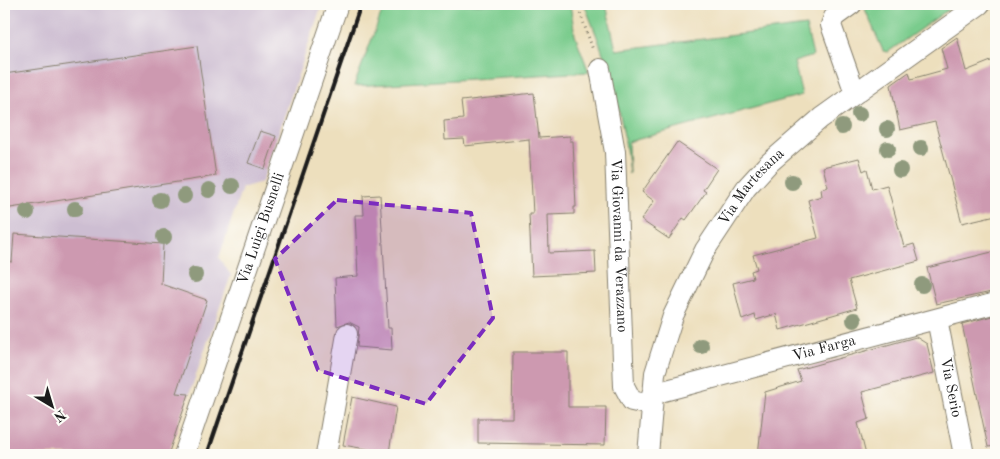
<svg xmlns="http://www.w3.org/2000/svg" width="1000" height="459" font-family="'Old Standard TT',serif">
<rect width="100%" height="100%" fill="#fdfcf7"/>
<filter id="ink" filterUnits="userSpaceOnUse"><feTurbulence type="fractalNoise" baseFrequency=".02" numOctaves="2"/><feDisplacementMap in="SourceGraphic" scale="10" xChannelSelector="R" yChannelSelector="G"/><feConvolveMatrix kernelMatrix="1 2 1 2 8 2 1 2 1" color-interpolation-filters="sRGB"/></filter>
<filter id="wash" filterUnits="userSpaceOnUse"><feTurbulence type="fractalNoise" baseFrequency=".0096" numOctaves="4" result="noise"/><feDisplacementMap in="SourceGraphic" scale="20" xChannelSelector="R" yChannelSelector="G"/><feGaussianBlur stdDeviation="1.12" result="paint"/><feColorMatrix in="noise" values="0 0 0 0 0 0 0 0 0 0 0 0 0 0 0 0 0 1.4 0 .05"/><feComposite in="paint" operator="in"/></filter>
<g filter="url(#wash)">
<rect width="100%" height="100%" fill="#eddfbd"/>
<path fill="#cdbed2" d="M4,4H322L262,182L242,188L219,258L231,275L168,455H4Z"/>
<path fill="#7acc8d" stroke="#4b7454" d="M385,4H570L575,35L589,72L354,86Z
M584,4H606L616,50L806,26L813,56L794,62L802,95L628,142L629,174C623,112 608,61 584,4Z
M869,4H956L888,52L883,51L865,9Z"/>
<g id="blocks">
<path fill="#cd99b0" d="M957,37L966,71L996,59V215L962,223L935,122L900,130L891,85L909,72L911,79L947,69L941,48Z
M197,46L216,176L4,209V74Z
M534,93L539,138L570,136V141H573L576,207H574V214L548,215L549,253L595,251L596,273L532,276L529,214H533L529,139L465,146L464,139L445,140L444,121L463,119L461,101Z
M260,131L276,136L265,169L248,163Z
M677,142L717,169L703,190L706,192L686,220L683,218L669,239L641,220L654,201L642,192Z
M859,158L863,171L867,169L872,189L887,185L904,247L914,244L919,261L849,280L857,308L780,330L776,314L756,320L755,315L742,320L733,283L753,278L751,271L757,269L753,255L818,238L808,200L822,196L821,189L828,187L823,167Z
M380,195L388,328H391L392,350L357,347L359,327L349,322L337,326L335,278L358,276L355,215H364L363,196Z
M14,234L163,244L161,284L207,300L176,393L189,394L168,455H4V261L12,262Z
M996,251V291L936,304L927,268Z
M996,315V446L988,447L962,324Z
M916,337L927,344L934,373L862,392L869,419L858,423L866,455H758L765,392L801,381L797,370Z
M513,352H568V407H606L605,445L478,443V418H512Z
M352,397L396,407L389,453L343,445Z"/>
</g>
</g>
<g filter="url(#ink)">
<use href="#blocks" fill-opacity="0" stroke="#847e6c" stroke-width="1"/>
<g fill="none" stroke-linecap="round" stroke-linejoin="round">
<g stroke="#847e6c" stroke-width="22">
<g id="minor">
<path d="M852,4L834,17L831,25L855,93"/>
<path id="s1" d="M600,69L615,152L624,386L632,401L651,405"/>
<path id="s2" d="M937,319L964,455"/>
<path id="s3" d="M652,394L996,303"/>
<path id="s4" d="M184,455L338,4"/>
<path d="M326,455L347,334"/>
<path id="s5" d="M648,455L655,373L673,316L705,250L746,188L768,164L821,118L980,4"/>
</g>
</g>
<path stroke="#847e6c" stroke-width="3" stroke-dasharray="1 4" stroke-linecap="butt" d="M577,4L593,50"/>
<use href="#minor" stroke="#fff" stroke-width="20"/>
<path stroke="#1c1c1c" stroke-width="4" d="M207,455L361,4"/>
</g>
<g fill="#8f9a7d">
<circle cx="859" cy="114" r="8"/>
<circle cx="842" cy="127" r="8"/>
<circle cx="887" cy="129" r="8"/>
<circle cx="921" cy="148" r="8"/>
<circle cx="888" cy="149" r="8"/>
<circle cx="900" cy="170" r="8"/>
<circle cx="792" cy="182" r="8"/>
<circle cx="232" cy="186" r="8"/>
<circle cx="209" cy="190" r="8"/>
<circle cx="184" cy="196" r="8"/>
<circle cx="160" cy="200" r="8"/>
<circle cx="75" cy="209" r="8"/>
<circle cx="27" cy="212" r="8"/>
<circle cx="164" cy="237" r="8"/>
<circle cx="195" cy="275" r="8"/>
<circle cx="922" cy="285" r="8"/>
<circle cx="854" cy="320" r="8"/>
<circle cx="701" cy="346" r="8"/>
</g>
</g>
<path fill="#7b2cbf" fill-opacity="0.2" stroke="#7b2cbf" stroke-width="4" stroke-dasharray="10 6" stroke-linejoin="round" d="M337,200L471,213L493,318L426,404L318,370L275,259Z"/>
<g text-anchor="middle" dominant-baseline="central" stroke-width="4" stroke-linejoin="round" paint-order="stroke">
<g font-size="15" fill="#1c1c1c" stroke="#fdfcf7">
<text stroke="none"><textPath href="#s5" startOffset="294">Via Martesana</textPath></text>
<text stroke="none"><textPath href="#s4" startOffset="239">Via Luigi Busnelli</textPath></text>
<text stroke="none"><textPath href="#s1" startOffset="178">Via Giovanni da Verazzano</textPath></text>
<text stroke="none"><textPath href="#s3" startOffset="178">Via Farga</textPath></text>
<text stroke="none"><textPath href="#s2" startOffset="70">Via Serio</textPath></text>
</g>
</g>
<rect width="1000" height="459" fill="none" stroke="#fdfcf7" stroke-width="20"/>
<g transform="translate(52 406) rotate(142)" stroke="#fdfcf7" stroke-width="4" paint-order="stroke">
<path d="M0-4L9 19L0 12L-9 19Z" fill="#1c1c1c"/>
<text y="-8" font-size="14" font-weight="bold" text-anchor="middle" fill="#1c1c1c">N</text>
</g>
</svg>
